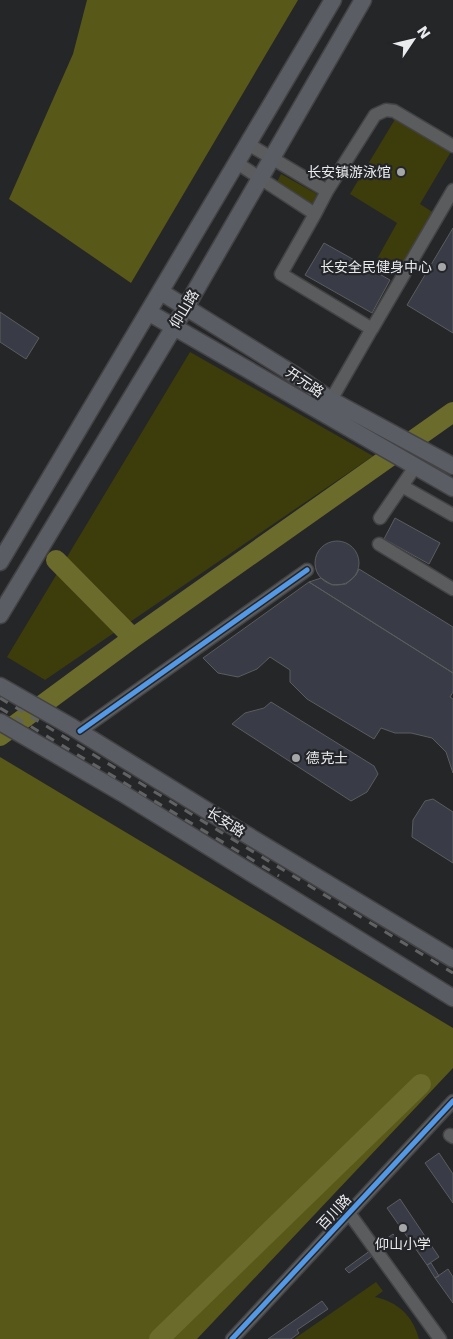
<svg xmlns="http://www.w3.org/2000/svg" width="453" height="1339" font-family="'DejaVu Sans','Noto Sans SC',sans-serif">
<rect width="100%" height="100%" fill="#252628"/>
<path fill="#3d3c0b" d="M397,116L452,150L420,204L434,213L399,272L377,259L397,223L350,194Z
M281,174L317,194L312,204L276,184Z
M190,352L373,456L45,680L7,657Z
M376,1282L383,1291L375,1297C398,1302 413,1316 419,1339H294Z"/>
<path fill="#585818" d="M87,0H298L131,283L9,199L73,54Z
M0,757L453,1028V1068L197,1339H0Z"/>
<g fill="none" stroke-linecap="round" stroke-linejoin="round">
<path stroke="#6b6b2b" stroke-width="20" d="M56,560L133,638
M0,736L133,638L453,412
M159,1339L421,1084"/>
</g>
<path fill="#393c47" stroke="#5b5c5d" d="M453,228V333L407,305Z
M324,243L390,280L372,313L305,275Z
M0,312L39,338L26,359L0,342Z
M395,518L440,543L429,564L384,539Z
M315 563a22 22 0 1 1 44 0a22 22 0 1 1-44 0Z
M359,569L453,627V673L309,582L321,578L332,585L346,584L356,575Z
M309,582L453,673V692L450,697L453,699V773L446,752L432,738L411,733H395L381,728L374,739L307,699L290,682V670L270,657L257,669L238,677L218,673L203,658Z
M271,702L374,766L378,774L367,792L351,801L232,724L245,713L264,708Z
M433,799L453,812V863L412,837L413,820L425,801Z
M439,1153L453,1174V1203L425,1163Z
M400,1199L439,1257L427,1265L387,1208Z
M393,1234L397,1238L349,1273L345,1269Z
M431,1263L439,1276L435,1278L427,1265Z
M448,1269L453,1277V1303L435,1278Z
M322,1301L328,1309L297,1330L299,1333L291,1339H268Z"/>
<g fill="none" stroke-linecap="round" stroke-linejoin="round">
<g stroke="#434345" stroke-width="15">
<path id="minor" d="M248,144L327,191L375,115L386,110L394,111L453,146
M237,163L315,214L281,274L372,329L453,190
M315,214L327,191
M331,400L374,325
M402,486L453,515
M380,518L415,467
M379,544L453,589
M80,731L307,570
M450,1135L453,1137
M349,1213L440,1339
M232,1339L453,1101"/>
</g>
<g stroke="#434345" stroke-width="19">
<path id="major" d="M161,292L295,375L331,400L453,466
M148,312L453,488
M0,562L333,0
M0,615L186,307L363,0
M0,686L72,727L232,826L453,959
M0,722L122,793L453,998"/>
</g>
<use href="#minor" stroke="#5b5c5e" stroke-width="12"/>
<use href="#major" stroke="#5b5d64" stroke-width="16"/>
<path stroke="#616263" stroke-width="3" stroke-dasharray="9 9" stroke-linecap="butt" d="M0,698L453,973
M0,708L279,876"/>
<g stroke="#242529" stroke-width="8">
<path id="cycleway" d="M80,731L307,570
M232,1339L453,1101"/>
</g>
<use href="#cycleway" stroke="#5399e6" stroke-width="5"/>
</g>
<g fill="#a5a6a8" stroke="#242529" stroke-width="2">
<circle cx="401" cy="172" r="5"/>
<circle cx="442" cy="267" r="5"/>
<circle cx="296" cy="758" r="5"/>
<circle cx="403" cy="1228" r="5"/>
</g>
<g text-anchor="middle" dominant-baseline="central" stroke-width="4.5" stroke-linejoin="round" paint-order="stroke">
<g font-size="14" fill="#eaebed" stroke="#242529" text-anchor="end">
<text x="391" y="172">长安镇游泳馆</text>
<text x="432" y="267">长安全民健身中心</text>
<text x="306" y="758" text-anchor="start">德克士</text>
<text x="403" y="1244" text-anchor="middle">仰山小学</text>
</g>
<g font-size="14" fill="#eaebed" stroke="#242529">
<text transform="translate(184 309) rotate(-59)">仰山路</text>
<text transform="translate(305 382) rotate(34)">开元路</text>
<text transform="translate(226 822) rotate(32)">长安路</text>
<text transform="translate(334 1212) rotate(-47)">百川路</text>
</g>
</g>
<g transform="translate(413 40) rotate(55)" stroke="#242529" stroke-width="4" paint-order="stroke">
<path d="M0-4L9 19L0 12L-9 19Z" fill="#eaebed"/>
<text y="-8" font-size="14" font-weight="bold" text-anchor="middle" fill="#eaebed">N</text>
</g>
</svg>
